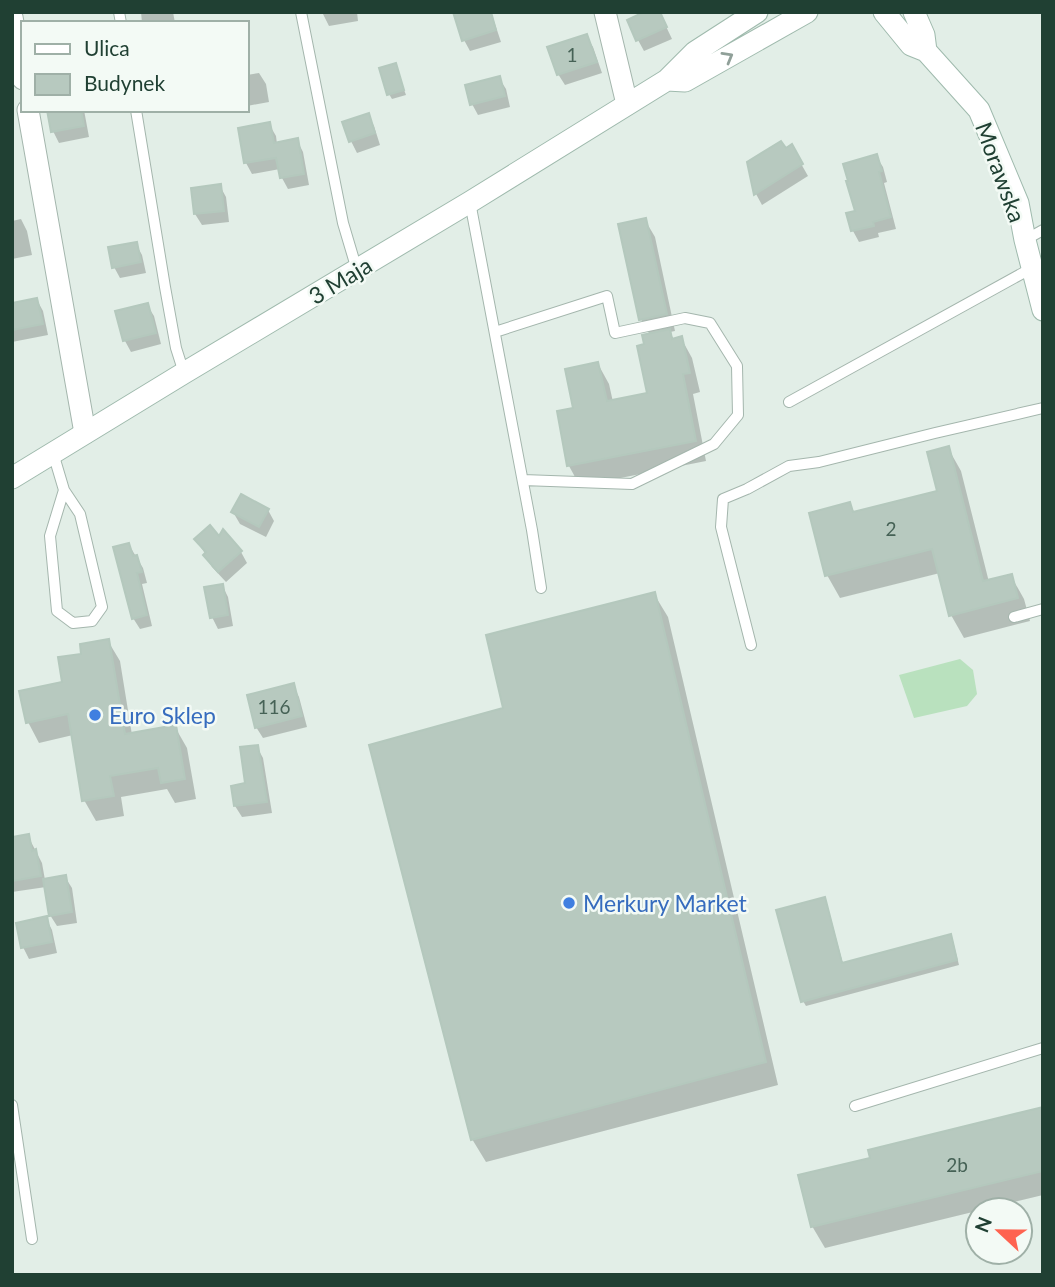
<svg xmlns="http://www.w3.org/2000/svg" width="1055" height="1287" font-family="Lato,sans-serif">
<rect width="100%" height="100%" fill="#e2eee7"/>
<path fill="#b9e1be" d="M960,659L973,670L977,694L967,706L914,718L899,675Z"/>
<path fill="#0003" d="M141,12H173L175,23H142Z
M322,12H357L358,21L329,26Z
M491,12L501,42L470,51L464,40Z
M663,20L672,39L644,51L638,40Z
M586,36L593,47L602,73L565,85L558,74Z
M395,65L406,95L392,99L389,94Z
M259,73L266,84L269,102L247,106V75Z
M499,78L506,89L510,107L478,115L472,104Z
M49,110H84L89,137L59,143L53,131Z
M368,115L374,126L380,145L357,153L351,141L345,123Z
M269,124L276,136L277,144L297,140L303,152L309,185L288,189L282,178L280,169L252,174L246,163L240,129Z
M791,146L808,176L762,205L756,194L749,163Z
M876,156L883,167L887,182L884,183L896,229L878,233L879,237L859,242L853,231L848,214L857,212Z
M220,186L226,197L229,222L202,225L195,214L192,189Z
M21,219L27,231L32,255L12,259V221Z
M645,220L655,237L675,331L670,332L674,340L681,338L692,358L700,392L693,394L706,461L580,486L569,466L559,412L575,409L598,364L609,384L613,402L649,395L647,346L650,335L641,319Z
M136,244L142,255L146,273L120,278L114,267Z
M37,300L43,311L48,335L12,342V305Z
M147,305L154,316L161,344L131,352L125,341L117,312Z
M948,448L961,471L989,582L1011,576L1024,599L1030,621L964,638L951,615L940,573L840,598L827,575L850,504L855,514L939,492Z
M268,510L274,521L266,537L240,524L233,512Z
M223,532L241,552L247,563L226,582L212,567L205,556L206,555L196,540L219,539Z
M129,545L143,568L147,583L142,584L152,626L140,629L133,618Z
M222,585L228,597L233,626L218,629L212,617Z
M654,594L668,617L778,1085L486,1162L472,1139L505,709Z
M108,641L120,661L132,735L175,727L187,748L196,799L175,803L167,789L121,797L124,816L96,821L84,800L73,735L39,743L28,722L64,683L83,655Z
M293,685L299,697L307,727L263,738L256,727Z
M257,747L263,758L272,813L242,817L235,806L233,787L247,785Z
M28,836L42,863L45,880L65,877L72,888L77,923L57,926L50,915L46,887L12,892V839Z
M827,904L843,964L950,936L953,941L959,965L806,1006L803,1001Z
M46,918L52,930L57,953L29,959L23,947Z
M1043,1109V1195L825,1248L812,1226L872,1159Z"/>
<path fill="#b7c9bf" stroke="#b4c8bd" stroke-width="2" d="M453,12H491L496,30L462,41Z
M644,12H660L667,27L636,41L627,20Z
M587,34L597,62L557,75L547,47Z
M396,63L404,90L387,95L379,68Z
M500,76L505,96L470,105L465,85Z
M47,110H81L84,126L51,132Z
M369,113L375,133L349,142L342,122Z
M270,122L274,143L298,138L304,174L280,178L276,158L244,163L238,128Z
M781,141L786,148L792,144L803,164L754,195L747,162Z
M877,154L882,171L879,172L891,217L873,222L874,226L851,231L846,213L855,211L846,181H848L843,164Z
M221,184L224,211L194,214L191,188Z
M646,218L667,314L639,320L618,224Z
M137,242L141,262L112,268L108,247Z
M37,298L43,324L12,330V303Z
M148,303L156,333L123,341L115,311Z
M670,329L672,339L682,336L690,373L683,374L696,441L567,466L557,411L573,408L565,369L598,362L607,401L647,393L637,346L644,344L642,335Z
M949,446L983,581L1012,574L1018,598L949,616L932,549L825,576L809,513L850,502L853,512L937,491L927,452Z
M241,494L269,509L259,527L231,512Z
M210,525L219,536L223,529L242,551L218,572L203,555L206,552L194,539Z
M129,543L133,556L137,555L142,572L137,573L147,615L132,619L113,547Z
M223,584L228,615L210,618L204,587Z
M655,592L766,1062L471,1140L369,745L503,708L486,635Z
M109,639L125,734L176,725L185,779L161,783L158,768L110,776L114,796L82,801L68,714L26,723L19,691L62,682L58,657L81,654L80,644Z
M294,683L302,716L255,728L247,695Z
M258,745L267,802L234,806L231,786L245,783L240,747Z
M29,834L32,851L36,849L41,876L12,881V837Z
M66,875L72,912L49,916L43,879Z
M825,897L842,963L951,934L957,960L801,1002L776,910Z
M47,916L52,942L21,948L16,923Z
M1043,1107V1171L811,1227L798,1175L870,1158L868,1150Z"/>
<g fill="none" stroke-linecap="round" stroke-linejoin="round">
<g stroke="#a4b6ad" stroke-width="12">
<path id="lane" d="M119,12L121,23
M301,12L343,223L357,270
M136,110L165,287L176,348L184,373
M470,202L532,530L541,588
M1025,240L1043,230
M495,332L607,296L615,333L685,318L710,323L737,366L738,415L714,444L632,484L523,480
M789,402L1032,268
M53,453L64,490L50,536L57,611L73,623L92,621L102,607L80,514L64,490
M1014,617L1043,609
M751,645L721,527L723,499L747,489L789,466L819,462L935,433L1043,408
M12,1105L32,1239
M855,1106L1043,1048"/>
</g>
<g stroke="#a4b6ad" stroke-width="23">
<path id="street" d="M605,12L627,104
M12,17L23,79
M28,110L85,433"/>
</g>
<g stroke="#9fbaad" stroke-width="23">
<path id="secondary" d="M884,12L911,45L926,51L979,110L1018,203L1025,240L1043,310
M914,12L924,35L926,51
M667,80L685,81L807,12
M12,478L184,373L470,202L667,80L695,52L757,12"/>
</g>
<use href="#lane" stroke="#fff" stroke-width="10"/>
<use href="#street" stroke="#fff" stroke-width="21"/>
<use href="#secondary" stroke="#fff" stroke-width="21"/>
</g>
<defs><path id="oneway-chevron" d="M-2-3.5L2.5 0L-2 3.5" fill="none" stroke-width="1.6" stroke-linecap="round" stroke-linejoin="round" transform="scale(1.75)"/></defs>
<use stroke="#90a099" href="#oneway-chevron" transform="translate(728 57) rotate(-30)"/>
<g fill="#3f7fe0" stroke="#f3faf5" stroke-width="2.5">
<circle cx="95" cy="715" r="7"/>
<circle cx="569" cy="903" r="7"/>
</g>
<g text-anchor="middle" dominant-baseline="central" stroke-width="5" stroke-linejoin="round" paint-order="stroke">
<g font-size="19" fill="#466256">
<text x="572" y="54">1</text>
<text x="891" y="528">2</text>
<text x="274" y="706">116</text>
<text x="957" y="1164">2b</text>
</g>
<g font-size="23" fill="#204033" stroke="#f3faf5">
<text transform="translate(1001 172) rotate(70)">Morawska</text>
<text transform="translate(340 280) rotate(-31)">3 Maja</text>
</g>
<g font-size="23" fill="#366cbe" stroke="#f3faf5" text-anchor="start">
<text x="109" y="715">Euro Sklep</text>
<text x="583" y="903">Merkury Market</text>
</g>
</g>
<rect width="1055" height="1287" fill="none" stroke="#204033" stroke-width="28"/>
<rect x="21" y="21" width="228" height="91" fill="#f3faf5" stroke="#9fb0a7" stroke-width="2"/>
<rect x="35" y="44" width="35" height="10" fill="#ffffff" stroke="#9fb0a7" stroke-width="2"/>
<text x="84" y="56" font-size="21" fill="#204033">Ulica</text>
<rect x="35" y="74" width="35" height="21" fill="#b7c9bf" stroke="#9fb0a7" stroke-width="2"/>
<text x="84" y="91" font-size="21" fill="#204033">Budynek</text>
<g transform="translate(999 1231) rotate(292)"><circle r="33" fill="#f3faf5" stroke="#9fb0a7" stroke-width="2"/>
<path d="M0-5L12 26L0 18L-12 26Z" fill="#fe6350"/>
<text y="-10" font-size="19" font-weight="bold" text-anchor="middle" fill="#204033">N</text>
</g>
</svg>
